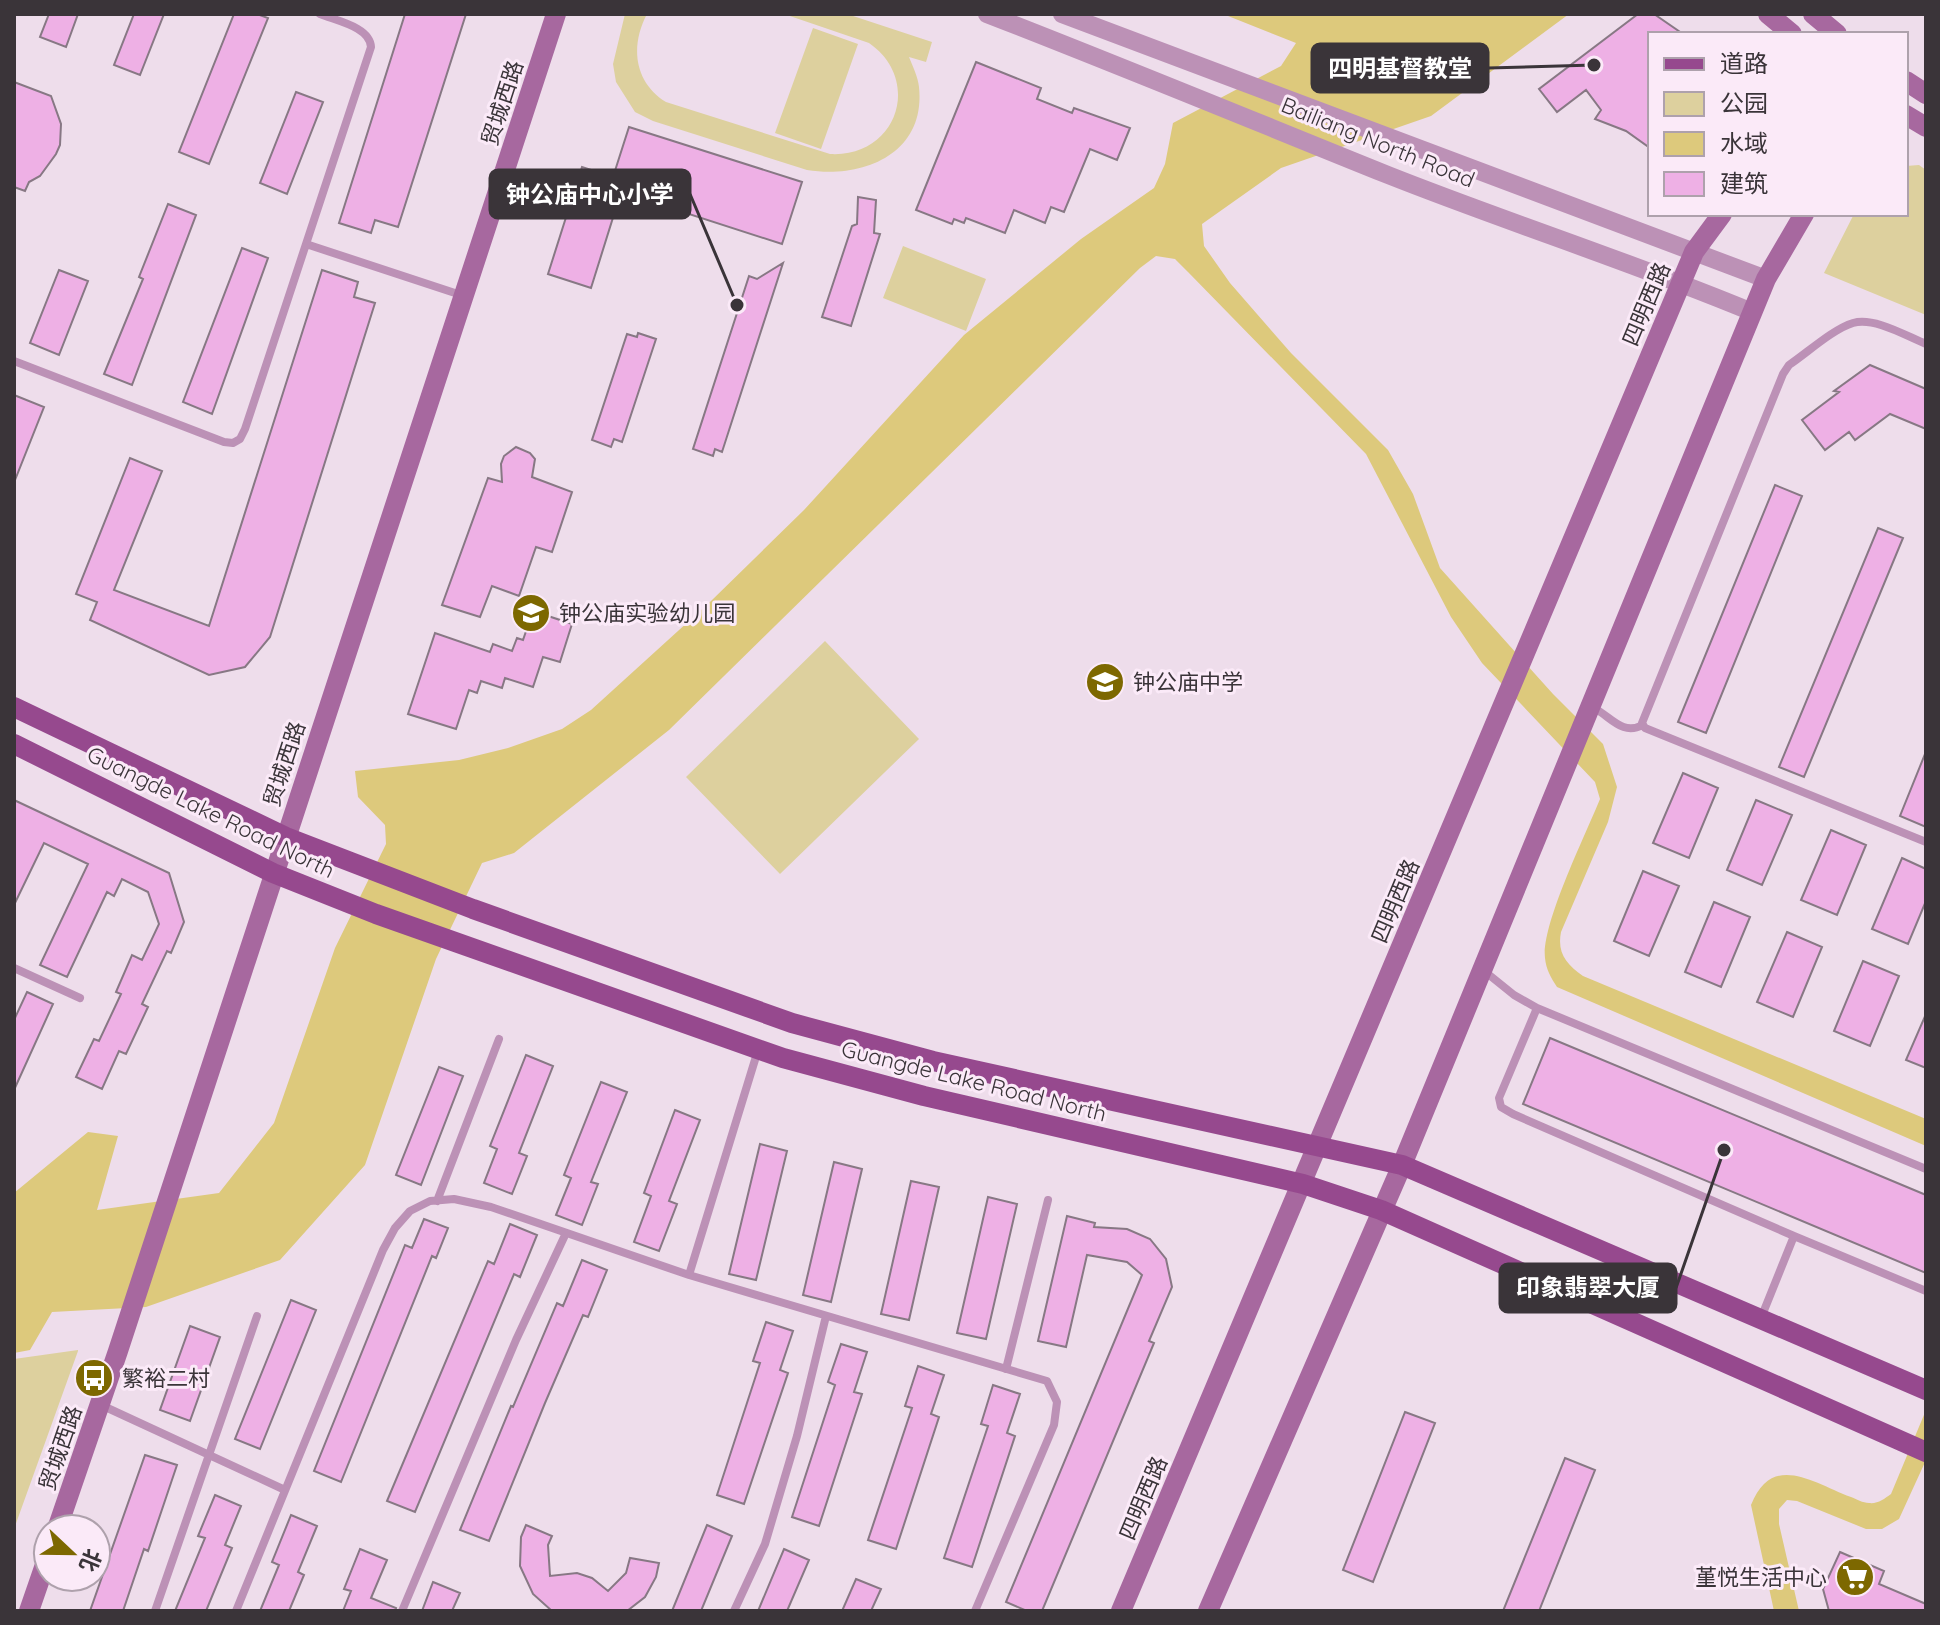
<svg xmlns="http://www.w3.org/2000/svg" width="1940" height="1625" font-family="Quicksand,'Noto Sans SC',sans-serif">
<rect width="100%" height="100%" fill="#eeddeb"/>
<path fill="#ddd09e" d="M625,14H647C630,46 634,82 666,102L830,154C897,158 923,80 869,43L784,14H847L932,42L926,62L909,57C913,67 918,77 919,87C926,154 863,179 807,170L653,121L635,112L616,82L613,64Z
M813,28L858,44L821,149L775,133Z
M1919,165L1926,170V315L1824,273L1854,214H1906V166Z
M903,246L986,279L966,331L883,298Z
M825,641L919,739L780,874L686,777Z
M78,1350V1351L14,1529V1359Z"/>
<path fill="#ddc97c" d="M1223,14H1569L1431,116L1281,168L1202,224L1204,246L1230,283L1291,353L1388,450L1413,494L1440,568L1553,694L1603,744L1617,787L1608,822L1561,932C1557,953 1566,964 1583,976L1926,1119V1146L1557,987C1551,978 1546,969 1545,958C1541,925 1586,834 1600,799L1595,782L1482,663L1451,617L1366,454L1188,272L1175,259L1156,256L1140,268L669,730L514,853L482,863L436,959L365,1165L280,1260L146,1307L52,1312L30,1350L14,1353V1193L88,1132L118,1136L97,1210L219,1193L274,1123L335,948L386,844L385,825L358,797L355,771L459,760L508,748L562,729L591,710L711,601L804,510L964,335L1081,239L1154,188L1165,164L1173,123L1281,66L1296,43Z
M1926,1410V1460L1899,1519L1882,1529H1866L1797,1501L1787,1500L1779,1509V1524L1799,1611H1774L1751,1505C1772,1452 1812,1482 1851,1497C1856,1499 1863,1503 1869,1503C1878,1504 1884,1499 1891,1494Z"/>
<path fill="#eeb0e5" stroke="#877884" stroke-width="2" d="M49,14H78L66,47L40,37Z
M134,14H164L140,75L114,65Z
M234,14H257L268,18L209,164L179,152Z
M405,14H466L398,227L375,220L371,233L339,223Z
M1638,14H1654L1683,34H1650V148L1626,131L1595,119L1601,110L1586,90L1557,112L1539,89Z
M976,62L1041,88L1037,99L1072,113L1074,108L1130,128L1117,160L1090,149L1064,212L1051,207L1045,223L1014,210L1005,233L966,218L964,223L954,219L952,224L916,210Z
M14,82L51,96L61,124L60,145L56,154L40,176L29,182L25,191L14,187Z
M296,92L323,102L287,194L260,183Z
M629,127L802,182L782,244L621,192L591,288L548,274L582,167L613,177Z
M858,197L876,200L874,233L880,234L851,326L822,317L852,226L857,224Z
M168,204L196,215L132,385L104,374L143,279L139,277Z
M242,248L268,258L212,414L183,402Z
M783,263L722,452L715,449L713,456L693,449L749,276L757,279Z
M59,270L88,281L59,355L30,343Z
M322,270L358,282L354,297L375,303L270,637L245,667L209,675L90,620L97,602L76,594L130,458L162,471L114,590L209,626Z
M638,333L656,339L622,442L614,439L611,447L592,440L627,334L637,337Z
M1870,365L1926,389V429L1890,414L1855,440L1849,432L1825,450L1802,420L1839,392L1834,391Z
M14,395L44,407L15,480H14Z
M516,447L530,453L535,459L532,477L572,492L552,552L536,547L519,596L492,586L480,617L442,605L488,478L502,482L501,464L504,456Z
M1775,485L1802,496L1706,733L1678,722Z
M1878,528L1903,538L1804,777L1779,767Z
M533,611L572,624L560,662L543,657L533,687L505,678L502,688L481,681L477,693L469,690L456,729L408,714L435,633L490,652L493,644L512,651L517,638L523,640Z
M1925,754H1926V827L1900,816Z
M1683,773L1718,788L1689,858L1653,843Z
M14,800L169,873L184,922L171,953L167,951L142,1004L148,1007L126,1054L119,1051L102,1089L76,1077L94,1039L99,1041L121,994L116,992L132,955L142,960L159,924L148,892L122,879L114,896L107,892L67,977L40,965L88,864L44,843L14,905Z
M1756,800L1792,815L1762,885L1727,870Z
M1831,830L1866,845L1837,915L1801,900Z
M1902,858L1926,869V901L1908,944L1872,929Z
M1643,871L1679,886L1649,956L1614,941Z
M1714,902L1750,917L1721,987L1685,972Z
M1787,932L1822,947L1793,1017L1757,1002Z
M1863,961L1899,976L1870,1046L1834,1031Z
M27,992L53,1004L14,1090V1020Z
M1926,1014V1068L1906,1060Z
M1550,1038L1926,1195V1273L1523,1104Z
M526,1055L553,1066L519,1153L527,1156L512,1194L484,1183L497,1149L490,1146Z
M439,1067L463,1076L421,1185L396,1175Z
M601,1082L627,1092L591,1182L598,1184L582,1225L556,1215L571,1178L564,1175Z
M675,1110L700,1120L669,1201L677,1204L659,1251L634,1242L651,1196L644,1193Z
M760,1144L787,1151L756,1280L729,1274Z
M834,1162L862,1169L831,1302L803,1295Z
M911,1181L939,1187L909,1320L881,1314Z
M988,1197L1017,1204L986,1339L957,1333Z
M1067,1216L1095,1223L1094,1227L1127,1229L1150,1239L1166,1259L1172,1287L1149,1341L1154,1343L1042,1611H1027L1006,1602L1142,1275L1127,1262L1087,1255L1066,1347L1038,1341Z
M424,1219L448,1228L436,1258L432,1256L341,1482L314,1471L405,1245L412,1248Z
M510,1224L537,1235L520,1277L514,1274L415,1512L387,1501L488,1261L494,1264Z
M582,1260L607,1270L588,1317L583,1315L545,1403L489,1541L460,1530L511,1406L513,1407L557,1303L563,1306Z
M291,1300L316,1310L260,1449L235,1439Z
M766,1322L793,1331L780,1370L788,1373L744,1504L717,1495L760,1363L753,1361Z
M190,1326L220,1337L190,1421L160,1410Z
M841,1344L867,1352L854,1392L862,1394L819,1526L792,1517L835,1385L828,1382Z
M918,1366L944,1375L931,1414L939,1417L896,1549L868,1540L912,1408L905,1406Z
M993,1385L1020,1394L1007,1433L1015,1436L972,1567L944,1558L988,1426L981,1424Z
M1405,1412L1435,1423L1373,1582L1343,1570Z
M145,1455L177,1465L148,1551L144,1549L123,1611H90Z
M1565,1458L1595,1470L1539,1611H1503Z
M215,1495L241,1506L225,1545L232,1548L206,1611H175L205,1538L198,1536Z
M291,1515L317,1526L298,1572L304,1575L289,1611H260L279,1565L272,1562Z
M526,1525L552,1536L548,1545L550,1576L577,1573L592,1578L608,1591L626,1573L630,1558L659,1563L656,1577L645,1597L627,1611H552L533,1594L520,1566L521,1537Z
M707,1525L732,1536L701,1611H672Z
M360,1549L387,1560L371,1598L396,1608L395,1611H343L351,1591L344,1589Z
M784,1549L809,1560L787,1611H758Z
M1840,1552L1884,1571L1879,1584L1926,1604V1611H1829L1823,1589Z
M856,1579L881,1589L871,1611H842Z
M433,1582L460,1593L452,1611H422Z"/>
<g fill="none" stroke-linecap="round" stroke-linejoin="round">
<path stroke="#bc91b6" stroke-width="8" d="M306,244L461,295
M1926,344C1906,336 1875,317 1853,323C1833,329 1807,353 1789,365L1783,374L1642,723L1645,728L1926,842
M14,361L224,442L233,443L240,439L245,429L371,47C370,27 337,21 320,14
M1592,707C1611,716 1621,736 1643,725
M14,968L80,998
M1483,970L1514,995L1537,1008L1926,1169
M1537,1008L1499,1098L1501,1107L1513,1114L1794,1236
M437,1201L499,1039
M689,1275L758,1050
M1761,1318L1794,1236L1926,1291
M1006,1369L1048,1200
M101,1405L285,1490
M155,1611L257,1316
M236,1611L383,1250L395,1228L410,1211L430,1201L454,1199L491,1207L689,1275L1047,1381L1057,1402L1054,1425L975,1611
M402,1611L516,1340L566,1233
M734,1611L765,1544L797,1436L826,1316"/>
<path stroke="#bc91b6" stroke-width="18" d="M987,14C1121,66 1254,121 1388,175C1509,223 1632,262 1752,312
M1062,14L1766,279"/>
<path stroke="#a7689f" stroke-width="20" d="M1768,14L1792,34
M1813,14L1837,34
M1906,81L1926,94
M1906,115L1926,127
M57,1529L118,1351L556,14
M29,1611L48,1556
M1121,1611L1694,252L1722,214
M1208,1611L1402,1165L1766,279L1804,214"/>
<path stroke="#96498e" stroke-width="20" d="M14,707L286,837L473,909L792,1023L933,1061L1402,1165L1926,1390
M14,744L273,873L376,914L783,1058L924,1096L1303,1184L1381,1210L1926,1452"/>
</g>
<defs>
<g id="school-disc" transform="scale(2)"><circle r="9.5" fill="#7d6800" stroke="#fbeaf8"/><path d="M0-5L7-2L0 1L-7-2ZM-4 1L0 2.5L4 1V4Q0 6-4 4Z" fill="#fff"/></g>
<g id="bus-disc" transform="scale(2)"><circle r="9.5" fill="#7d6800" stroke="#fbeaf8"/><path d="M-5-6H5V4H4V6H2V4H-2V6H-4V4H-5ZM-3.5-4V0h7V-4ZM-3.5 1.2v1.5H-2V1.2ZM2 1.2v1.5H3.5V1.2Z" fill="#fff"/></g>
<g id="supermarket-disc" transform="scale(2)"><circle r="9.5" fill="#7d6800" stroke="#fbeaf8"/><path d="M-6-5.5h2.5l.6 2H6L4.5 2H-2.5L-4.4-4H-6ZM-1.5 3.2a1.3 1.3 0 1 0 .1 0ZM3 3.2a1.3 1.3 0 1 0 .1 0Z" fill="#fff"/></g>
</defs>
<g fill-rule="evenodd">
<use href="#school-disc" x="531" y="613"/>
<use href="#school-disc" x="1105" y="682"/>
<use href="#bus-disc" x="94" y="1378"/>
<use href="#supermarket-disc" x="1855" y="1577"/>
</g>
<g text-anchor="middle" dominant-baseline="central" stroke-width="6" stroke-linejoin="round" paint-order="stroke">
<g font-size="22" fill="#3a3439" stroke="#fbeaf8">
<text transform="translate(502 103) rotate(-72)">贸城西路</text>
<text transform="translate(1378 142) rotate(22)">Bailiang North Road</text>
<text transform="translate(1646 304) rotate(-67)">四明西路</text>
<text transform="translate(284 764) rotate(-72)">贸城西路</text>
<text transform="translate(211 812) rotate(26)">Guangde Lake Road North</text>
<text transform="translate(1395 901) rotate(-67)">四明西路</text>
<text transform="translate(974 1081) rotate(14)">Guangde Lake Road North</text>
<text transform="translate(60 1448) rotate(-71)">贸城西路</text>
<text transform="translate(1143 1498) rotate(-67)">四明西路</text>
</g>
<g font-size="22" fill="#3a3439" stroke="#fbeaf8" text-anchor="start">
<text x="559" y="613">钟公庙实验幼儿园</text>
<text x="1133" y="682">钟公庙中学</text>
<text x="122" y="1378">繁裕二村</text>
<text x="1827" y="1577" text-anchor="end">堇悦生活中心</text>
</g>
</g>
<path fill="none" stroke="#3a3439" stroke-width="3" d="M1594 65L1488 68M737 305L690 194M1724 1150L1676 1288"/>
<g fill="#3a3439" stroke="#fbeaf8" stroke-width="3">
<circle cx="1594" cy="65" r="8"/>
<circle cx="737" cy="305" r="8"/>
<circle cx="1724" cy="1150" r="8"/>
</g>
<g fill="#3a3439" stroke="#3a3439" stroke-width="3">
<rect x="1312" y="44" width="176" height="48" rx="8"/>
<rect x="490" y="170" width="200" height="48" rx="8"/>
<rect x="1500" y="1264" width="176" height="48" rx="8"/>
</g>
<g font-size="24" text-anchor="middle" font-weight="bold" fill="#fff">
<text x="1400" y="77">四明基督教堂</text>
<text x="590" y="203">钟公庙中心小学</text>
<text x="1588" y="1296">印象翡翠大厦</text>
</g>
<rect width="1940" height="1625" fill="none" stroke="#3a3439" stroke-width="32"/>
<rect x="1648" y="32" width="260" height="184" fill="#fbeaf8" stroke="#aea1ac" stroke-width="2"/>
<rect x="1664" y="58" width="40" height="12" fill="#96498e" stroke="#aea1ac" stroke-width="2"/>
<text x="1720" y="72" font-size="24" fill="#3a3439">道路</text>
<rect x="1664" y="92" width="40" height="24" fill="#ddd09e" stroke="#aea1ac" stroke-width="2"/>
<text x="1720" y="112" font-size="24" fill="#3a3439">公园</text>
<rect x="1664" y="132" width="40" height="24" fill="#ddc97c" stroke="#aea1ac" stroke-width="2"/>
<text x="1720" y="152" font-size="24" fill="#3a3439">水域</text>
<rect x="1664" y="172" width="40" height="24" fill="#eeb0e5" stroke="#aea1ac" stroke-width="2"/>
<text x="1720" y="192" font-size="24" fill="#3a3439">建筑</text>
<g transform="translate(72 1553) rotate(112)"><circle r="38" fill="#fbeaf8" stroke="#aea1ac" stroke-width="2"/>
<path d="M0-6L14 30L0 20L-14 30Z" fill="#7d6800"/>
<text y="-12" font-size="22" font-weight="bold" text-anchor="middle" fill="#3a3439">北</text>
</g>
</svg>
